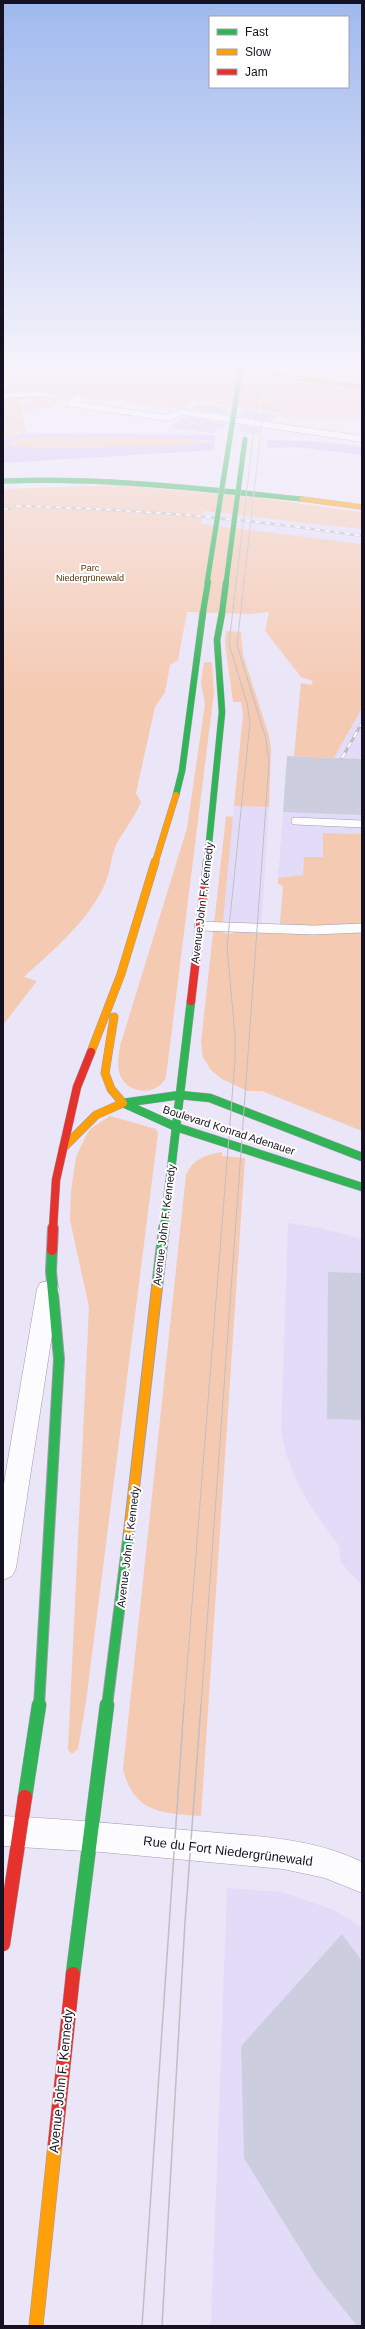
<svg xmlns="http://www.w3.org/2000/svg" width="365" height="2329" font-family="Arial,sans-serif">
<rect width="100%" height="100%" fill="#eae5f7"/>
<path fill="#e3dcf9" d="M3,505L203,511L259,516L362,529V544L201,524Z
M362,708V834L323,833L324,858L303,875L278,878L283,812L334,758Z
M234,806L269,807L261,933H222Z
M288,1223L321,1228L362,1239V1585L341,1563L339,1546L310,1506L295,1478L286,1454L281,1431Z
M227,1888L282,1892L334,1910L362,1927V2326H211Z"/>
<path fill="#f5cab3" d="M3,368H206L362,391V418L283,417L282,413L193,401L183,409L23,390L24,399L19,400L20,406L31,405L29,397L69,398L44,409L22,410L26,433L5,439L3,400H8L7,393H3Z
M280,368H362V382L280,369Z
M53,437L168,438L220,442L174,446L49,448L10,446L8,444L18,439Z
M119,485L261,498L362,512V529L203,511L201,524L362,544V708L334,758L294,756L301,683L311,685L313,681L301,677L265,631L269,612L249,614L187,612L178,660L170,665L165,692L155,707L136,793L141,802C135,816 126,828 118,841C110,856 111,873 103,888C86,923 52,951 24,977L37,981L3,1025V489Z
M226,631L241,632L243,655L269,736L271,749L269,807L234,806L243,714L241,702H233L225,644Z
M204,662H212L214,692L166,1077C157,1098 123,1094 119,1071C117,1063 119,1054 120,1046L187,828L205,704L201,683Z
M226,816L233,817L222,933L233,934V932L279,934L283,887L278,883V878L303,875L304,857H323V833L362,834V1131L262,1091H247L222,1079L211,1070L203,1057L201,1042Z
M110,1116L156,1129L158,1133L86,1702L78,1749L72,1754L68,1750L89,1307L70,1220L71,1191L76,1157L85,1138L90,1129Z
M222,1152V1156L245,1158L201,1816C161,1813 134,1813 123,1769L186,1175C193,1159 205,1155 222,1152Z"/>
<path fill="#d1c1f6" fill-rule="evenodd" d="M26,433L210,435L273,440L315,441L362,447V455L295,447L217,450L3,463V439ZM53,437L168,438L219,441L174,446L49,448L10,446L8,444L18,439Z"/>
<path fill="#eae5f7" d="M216,433L267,438L266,451L213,452Z"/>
<path fill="#cdcde0" d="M197,404L227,408L226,414L191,409Z
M242,410L271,414L277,416L271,421L241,417Z
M183,417L225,423L224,429L219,428L214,433L171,428Z
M240,425L262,429L257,434L239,431Z
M287,756L362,759V815L283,812Z
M328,1272L362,1273V1420L327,1419Z
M342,1934L362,1961V2326H357L317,2276L244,2158L241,2046Z"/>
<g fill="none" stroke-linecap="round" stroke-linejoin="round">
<path stroke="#cac5d7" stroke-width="12" stroke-dasharray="12 6" stroke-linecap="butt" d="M235,368L273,374"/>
<g stroke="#a19cad" stroke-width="8">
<path id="lane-far1" d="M295,821L362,824"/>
</g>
<g stroke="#a19cad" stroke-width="10">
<path id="lane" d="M199,926L314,930L362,928"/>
</g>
<g stroke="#a19cad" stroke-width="1">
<path id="street" d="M323,368H362V374L328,371Z
M44,391L48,392V396L3,398V394L7,393Z
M78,395L83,398L79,402L167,415L180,409L362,436V442L182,415L169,421L67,406V402Z
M48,1281L56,1283L59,1289L16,1568L12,1576L3,1580V1489L37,1289L40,1283Z
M3,1816C68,1819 132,1825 196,1831C252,1836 311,1837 362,1862V1893L325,1878L283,1869L101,1852L3,1846Z"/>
</g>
<g stroke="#a19cad" stroke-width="5.5">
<path id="fast-far4" d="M3,481C104,477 202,489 302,499"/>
</g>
<g stroke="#a19cad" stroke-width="7">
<path id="fast-far3" d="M176,795L182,771L203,612
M207,863L222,712L217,640L222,613"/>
</g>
<g stroke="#a19cad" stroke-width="9">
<path id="fast-far2" d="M207,865V862
M123,1103L176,1127L362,1187
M123,1103L180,1095L210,1098L362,1157
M164,1229L191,1001"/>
</g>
<g stroke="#a19cad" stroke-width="12">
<path id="fast-far1" d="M157,1287L164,1228
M39,1706L59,1359L51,1271L52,1250
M107,1706L129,1532"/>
</g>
<g stroke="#a19cad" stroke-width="15">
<path id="fast" d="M25,1797L39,1705
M73,1974L107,1705"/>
</g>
<g stroke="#a19cad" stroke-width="5.5">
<path id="slow-far4" d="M273,374L362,387
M302,499L362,507"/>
</g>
<g stroke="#a19cad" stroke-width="7">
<path id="slow-far3" d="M155,863L176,795"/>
</g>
<g stroke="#a19cad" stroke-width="9">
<path id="slow-far2" d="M91,1052L121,974L155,862
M63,1148L96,1115L123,1103L111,1089L105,1073L114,1017"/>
</g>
<g stroke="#a19cad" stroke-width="12">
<path id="slow-far1" d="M129,1532L157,1287"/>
</g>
<g stroke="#a19cad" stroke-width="15">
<path id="slow" d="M36,2326L55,2144"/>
</g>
<g stroke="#a19cad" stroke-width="9">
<path id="jam-far2" d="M191,1001L207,865
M53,1229L56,1180L77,1087L91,1052"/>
</g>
<g stroke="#a19cad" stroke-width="12">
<path id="jam-far1" d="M52,1250L53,1228"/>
</g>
<g stroke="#a19cad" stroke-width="15">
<path id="jam" d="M3,1944L25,1797
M55,2144L73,1974"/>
</g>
<use href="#lane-far1" stroke="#fcfbfe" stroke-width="7"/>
<use href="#lane" stroke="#fcfbfe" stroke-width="9"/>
<use href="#street" fill="#fcfbfe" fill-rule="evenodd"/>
<use href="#fast-far4" stroke="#30b455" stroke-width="5"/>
<use href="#fast-far3" stroke="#30b455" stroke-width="6"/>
<use href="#fast-far2" stroke="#30b455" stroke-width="8"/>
<use href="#fast-far1" stroke="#30b455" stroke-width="10"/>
<use href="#fast" stroke="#30b455" stroke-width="14"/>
<use href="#slow-far4" stroke="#ff9f0a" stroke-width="5"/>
<use href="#slow-far3" stroke="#ff9f0a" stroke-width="6"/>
<use href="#slow-far2" stroke="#ff9f0a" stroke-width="8"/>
<use href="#slow-far1" stroke="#ff9f0a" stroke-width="10"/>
<use href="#slow" stroke="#ff9f0a" stroke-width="14"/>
<use href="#jam-far2" stroke="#e5322d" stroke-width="8"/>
<use href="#jam-far1" stroke="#e5322d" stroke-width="10"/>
<use href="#jam" stroke="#e5322d" stroke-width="14"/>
<path stroke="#c0bec3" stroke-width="1" d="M184,1706L235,1060V1035L227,947L250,723L247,703L229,644L261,368
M201,1706L269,763L266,739L237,645L268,368"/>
<path stroke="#c0bec3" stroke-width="1.5" d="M142,2326L184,1705
M162,2326L185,1922L201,1705"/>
<g stroke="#c0bec3" stroke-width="2.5">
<path id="rail-far1" d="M16,506C132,509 247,518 362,536
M3,509H11"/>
</g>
<g stroke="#c0bec3" stroke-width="3">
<path id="rail" d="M342,758L362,723"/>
</g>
<use href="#rail-far1" stroke="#fff" stroke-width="1.5" stroke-dasharray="5" stroke-linecap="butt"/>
<use href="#rail" stroke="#fff" stroke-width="2" stroke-dasharray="6" stroke-linecap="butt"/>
<g stroke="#c9c6d0" stroke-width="5.5" stroke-linecap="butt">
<path id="fast-bridge-far1" d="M207,583L241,368
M226,583L245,439"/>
</g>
<g stroke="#c9c6d0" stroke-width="7" stroke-linecap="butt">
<path id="fast-bridge" d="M203,612L208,582
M222,613L226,582"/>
</g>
<use href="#fast-bridge-far1" stroke="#30b455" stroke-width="5"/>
<use href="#fast-bridge" stroke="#30b455" stroke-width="6"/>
</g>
<linearGradient id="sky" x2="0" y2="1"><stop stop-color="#9fb9ee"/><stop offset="0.53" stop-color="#f6f3fb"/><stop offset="1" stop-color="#f6f3fb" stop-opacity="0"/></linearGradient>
<rect width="365" height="694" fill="url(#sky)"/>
<g text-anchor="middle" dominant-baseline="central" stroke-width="4" stroke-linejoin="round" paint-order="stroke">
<g font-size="9" fill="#5a320e" stroke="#fff">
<text x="90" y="568">Parc<tspan x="90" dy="10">Niedergrünewald</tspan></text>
</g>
<g font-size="11" fill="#161023" stroke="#fff">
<text transform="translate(202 903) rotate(-83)">Avenue John F. Kennedy</text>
<text transform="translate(229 1130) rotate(18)">Boulevard Konrad Adenauer</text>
<text transform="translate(164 1225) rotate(-83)">Avenue John F. Kennedy</text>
<text transform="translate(128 1547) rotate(-83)">Avenue John F. Kennedy</text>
</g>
<g font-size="13" fill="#161023" stroke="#fff">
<text transform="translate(228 1851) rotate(7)">Rue du Fort Niedergrünewald</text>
<text transform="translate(61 2081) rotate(-84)">Avenue John F. Kennedy</text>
</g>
</g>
<rect width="365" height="2329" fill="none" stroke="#161023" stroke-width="8"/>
<rect x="209" y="16" width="140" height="72" fill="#ffffff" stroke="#a29fa7"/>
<rect x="217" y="29" width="20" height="6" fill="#30b455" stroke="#a29fa7"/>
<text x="245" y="36" font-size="12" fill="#161023">Fast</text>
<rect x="217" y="49" width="20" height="6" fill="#ff9f0a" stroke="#a29fa7"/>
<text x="245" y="56" font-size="12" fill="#161023">Slow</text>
<rect x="217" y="69" width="20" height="6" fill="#e5322d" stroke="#a29fa7"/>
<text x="245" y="76" font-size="12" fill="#161023">Jam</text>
</svg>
